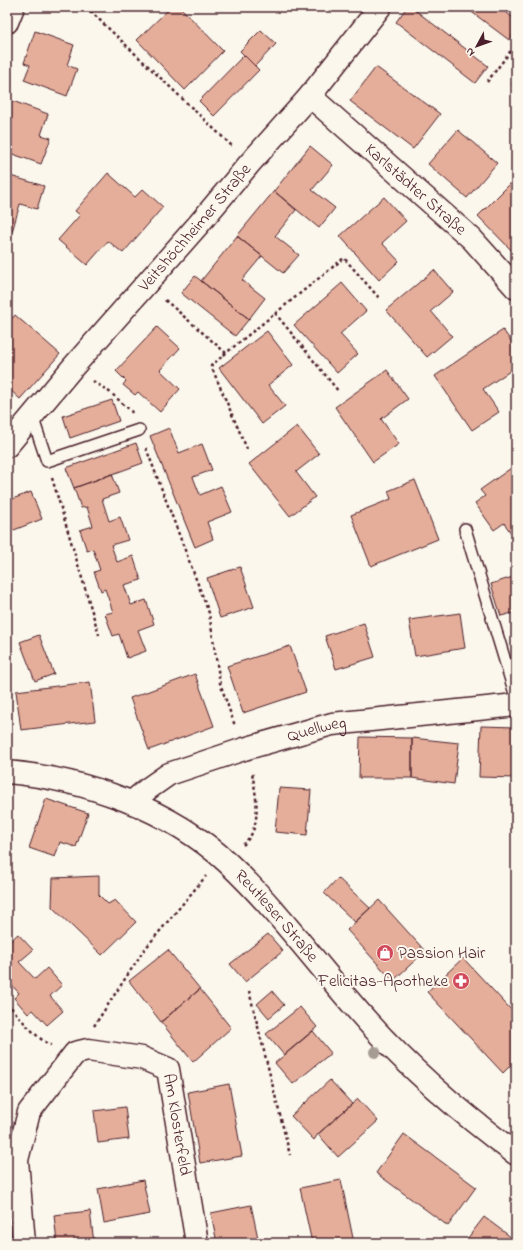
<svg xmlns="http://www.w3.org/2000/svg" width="523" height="1250" font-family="'Indie Flower',sans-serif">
<rect width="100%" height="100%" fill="#fbf7ec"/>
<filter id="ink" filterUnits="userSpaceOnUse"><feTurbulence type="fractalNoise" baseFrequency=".025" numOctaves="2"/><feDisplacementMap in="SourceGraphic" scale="8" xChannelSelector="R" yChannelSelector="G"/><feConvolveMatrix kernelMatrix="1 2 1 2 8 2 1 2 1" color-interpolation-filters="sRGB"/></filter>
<g filter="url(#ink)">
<path fill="#e5ae9a" stroke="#4a1f2b" d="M171,7H180L223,51L185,90L137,40Z
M407,7H411L488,66L475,83L396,22Z
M465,7H499L516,20V31L509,40Z
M261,30L276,44L255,66L240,51Z
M35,31L74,45L67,65L77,69L67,96L24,80L30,65L24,63Z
M244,55L259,70L214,116L199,101Z
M376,67L440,114L413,149L350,101Z
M516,78V88L511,84Z
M10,100L48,114L41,135L51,138L41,164L7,152V108Z
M458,130L497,163L467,198L428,164Z
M310,146L333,165L312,190L335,208L319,228L274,191Z
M108,173L135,197L143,189L163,207L123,253L108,241L87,265L58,240L80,215L75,211Z
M7,175L44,186L37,209L20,204L12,232L7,230Z
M513,181L516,184L515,254L478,216Z
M274,191L296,210L275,236L299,255L283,273L237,236Z
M384,197L406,221L382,243L399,261L379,280L340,236Z
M237,236L262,256L242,280L265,298L249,319L201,281Z
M434,270L453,292L431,311L452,336L427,357L386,310Z
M195,276L249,319L235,336L181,293Z
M342,283L366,311L340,334L358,354L337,373L294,325Z
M15,315L60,354L20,399L7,387V324Z
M157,327L180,348L160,370L180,389L160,412L138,392L135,395L123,385L126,381L116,371Z
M503,330L516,348V367L483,389L499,412L472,430L435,376Z
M267,331L293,365L268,385L285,406L262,424L219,368Z
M387,370L408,399L381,419L399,444L373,462L335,407Z
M112,400L119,421L70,438L63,416Z
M297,426L319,454L296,472L315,497L290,516L249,464Z
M169,428L179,453L202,444L212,470L193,477L200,495L221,486L232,512L207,522L213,539L195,547L150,436Z
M136,443L143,463L74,488L66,468Z
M514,466L516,468V540L504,523L494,530L475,503L485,496L480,490Z
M112,474L119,493L102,499L109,521L120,517L128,540L111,545L117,562L133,556L141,580L124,585L131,605L146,600L154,624L138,630L146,651L127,658L119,634L113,636L105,614L113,612L105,589L101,591L94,572L100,570L93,549L87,551L80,530L93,526L87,507L81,508L74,488Z
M415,480L438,539L371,566L351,515L391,499L388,491Z
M31,492L42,519L9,532L7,528V501Z
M240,567L254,607L220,618L207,578Z
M516,576V612L501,616L491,584Z
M460,613L465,648L415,656L409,620Z
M364,623L375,657L336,669L325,636Z
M39,635L54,674L35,681L20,642Z
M290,646L306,692L243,713L227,666Z
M195,674L214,726L149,750L130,698Z
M90,682L95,721L21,730L16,691Z
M481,726L516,727V778L479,777Z
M360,737L412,738V778H359Z
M412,738L459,743L454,784L412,778Z
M279,788L311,790L307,835L275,832Z
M46,799L88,813L76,847L60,842L55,857L29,848Z
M99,876V895L108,904L115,900L136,922L102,955L52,907L53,878Z
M338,878L370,908L355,922L324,893Z
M379,900L425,951L393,981L347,930Z
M18,934L33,950L19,962L35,979L47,968L62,985L50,996L63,1011L47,1025L33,1010L28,1014L14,998L19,993L7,980V944Z
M268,934L283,951L245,982L230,964Z
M168,950L200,989L161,1022L129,981Z
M463,958L516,1015V1060L503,1073L427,992Z
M200,989L231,1028L193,1062L161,1022Z
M272,991L284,1005L269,1018L257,1004Z
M300,1007L317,1027L284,1055L266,1034Z
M313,1031L331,1053L293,1084L275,1063Z
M330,1080L352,1104L318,1134L314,1140L291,1116Z
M229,1084L242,1156L200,1163L188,1092Z
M358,1099L378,1121L338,1157L318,1134Z
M125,1107L129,1139L98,1143L94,1111Z
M404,1134L476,1187L448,1226L376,1173Z
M143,1180L150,1214L104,1223L98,1189Z
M341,1180L354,1243H312L300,1188Z
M251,1205L259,1243H217L211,1213Z
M90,1211L94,1243H57L54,1215Z
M484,1217L516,1241V1243H464Z"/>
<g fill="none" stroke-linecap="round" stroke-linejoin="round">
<g stroke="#4a1f2b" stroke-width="14">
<path id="service" d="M32,416L47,461L139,430
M465,529L516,697"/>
</g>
<g stroke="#4a1f2b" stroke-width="25">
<g id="minor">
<path d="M7,22L13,7"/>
<path id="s1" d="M310,96L472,239L516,288"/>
<path id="s2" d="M7,446L73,367L198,225L250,163L310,96L380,7"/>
<path id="s3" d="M132,802L149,788L169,774L244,749L332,724L516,705"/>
<path id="s4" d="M24,1243L17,1160L29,1112L75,1053L88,1050L142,1058L168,1069L197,1243"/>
</g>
</g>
<g stroke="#4a1f2b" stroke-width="25">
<g id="tertiary">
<path id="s5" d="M7,772C85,779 170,809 228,863C279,911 320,969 367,1021C412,1071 462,1114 516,1154"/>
</g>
</g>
<path stroke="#4a1f2b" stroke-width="2.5" stroke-dasharray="3 3" stroke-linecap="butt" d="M86,7L232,146
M238,7L241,9
M487,82L516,44
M165,300L226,353L344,258L380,299
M275,313L339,392
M226,353L211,366L247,449
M93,381L111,393L131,411L132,413
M146,448L209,613L220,683L235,726
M52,478L99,635
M243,845C246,842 249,838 251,835C261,816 255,791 252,772
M249,991L290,1155
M7,1003C18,1015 36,1039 51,1045
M94,1026L144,950L206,876"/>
<use href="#service" stroke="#fbf7ec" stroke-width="11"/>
<use href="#minor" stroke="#fbf7ec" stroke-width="22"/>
<use href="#tertiary" stroke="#fbf7ec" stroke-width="22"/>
</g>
<circle fill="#a69c94" cx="375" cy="1052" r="6"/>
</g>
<defs>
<g id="shop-disc" transform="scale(0.9)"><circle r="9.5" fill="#d1495b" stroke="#fbf7ec"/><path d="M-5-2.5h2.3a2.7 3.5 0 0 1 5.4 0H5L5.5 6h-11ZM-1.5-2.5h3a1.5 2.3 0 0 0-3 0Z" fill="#fff"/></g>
<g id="pharmacy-disc" transform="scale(0.9)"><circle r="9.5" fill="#d1495b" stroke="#fbf7ec"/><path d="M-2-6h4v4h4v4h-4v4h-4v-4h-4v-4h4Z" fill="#fff"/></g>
</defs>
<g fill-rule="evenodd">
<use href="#shop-disc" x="385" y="953"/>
<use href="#pharmacy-disc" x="461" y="981"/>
</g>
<g text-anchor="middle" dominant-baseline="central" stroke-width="4" stroke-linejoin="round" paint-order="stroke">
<g font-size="17" fill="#4a1f2b" stroke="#fbf7ec">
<text stroke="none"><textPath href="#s1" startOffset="141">Karlstädter Straße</textPath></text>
<text stroke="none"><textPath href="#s2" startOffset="288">Veitshöchheimer Straße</textPath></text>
<text stroke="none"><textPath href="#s3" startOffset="201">Quellweg</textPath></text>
<text stroke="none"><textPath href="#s5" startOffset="315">Reutleser Straße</textPath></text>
<text stroke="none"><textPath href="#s4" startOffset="360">Am Klosterfeld</textPath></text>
</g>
<g font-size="17" fill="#4a1f2b" stroke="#fbf7ec" text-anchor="start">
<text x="398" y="953">Passion Hair</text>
<text x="448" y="981" text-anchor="end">Felicitas-Apotheke</text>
</g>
</g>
<rect width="523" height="1250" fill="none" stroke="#fbf7ec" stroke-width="24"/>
<rect x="12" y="12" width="499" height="1226" fill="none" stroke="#4a1f2b" stroke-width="1.5" filter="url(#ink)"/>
<g transform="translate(477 46) rotate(229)" stroke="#fbf7ec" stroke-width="3" paint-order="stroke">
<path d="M0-3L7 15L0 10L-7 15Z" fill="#4a1f2b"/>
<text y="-6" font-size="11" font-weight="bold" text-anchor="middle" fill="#4a1f2b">N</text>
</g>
</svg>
